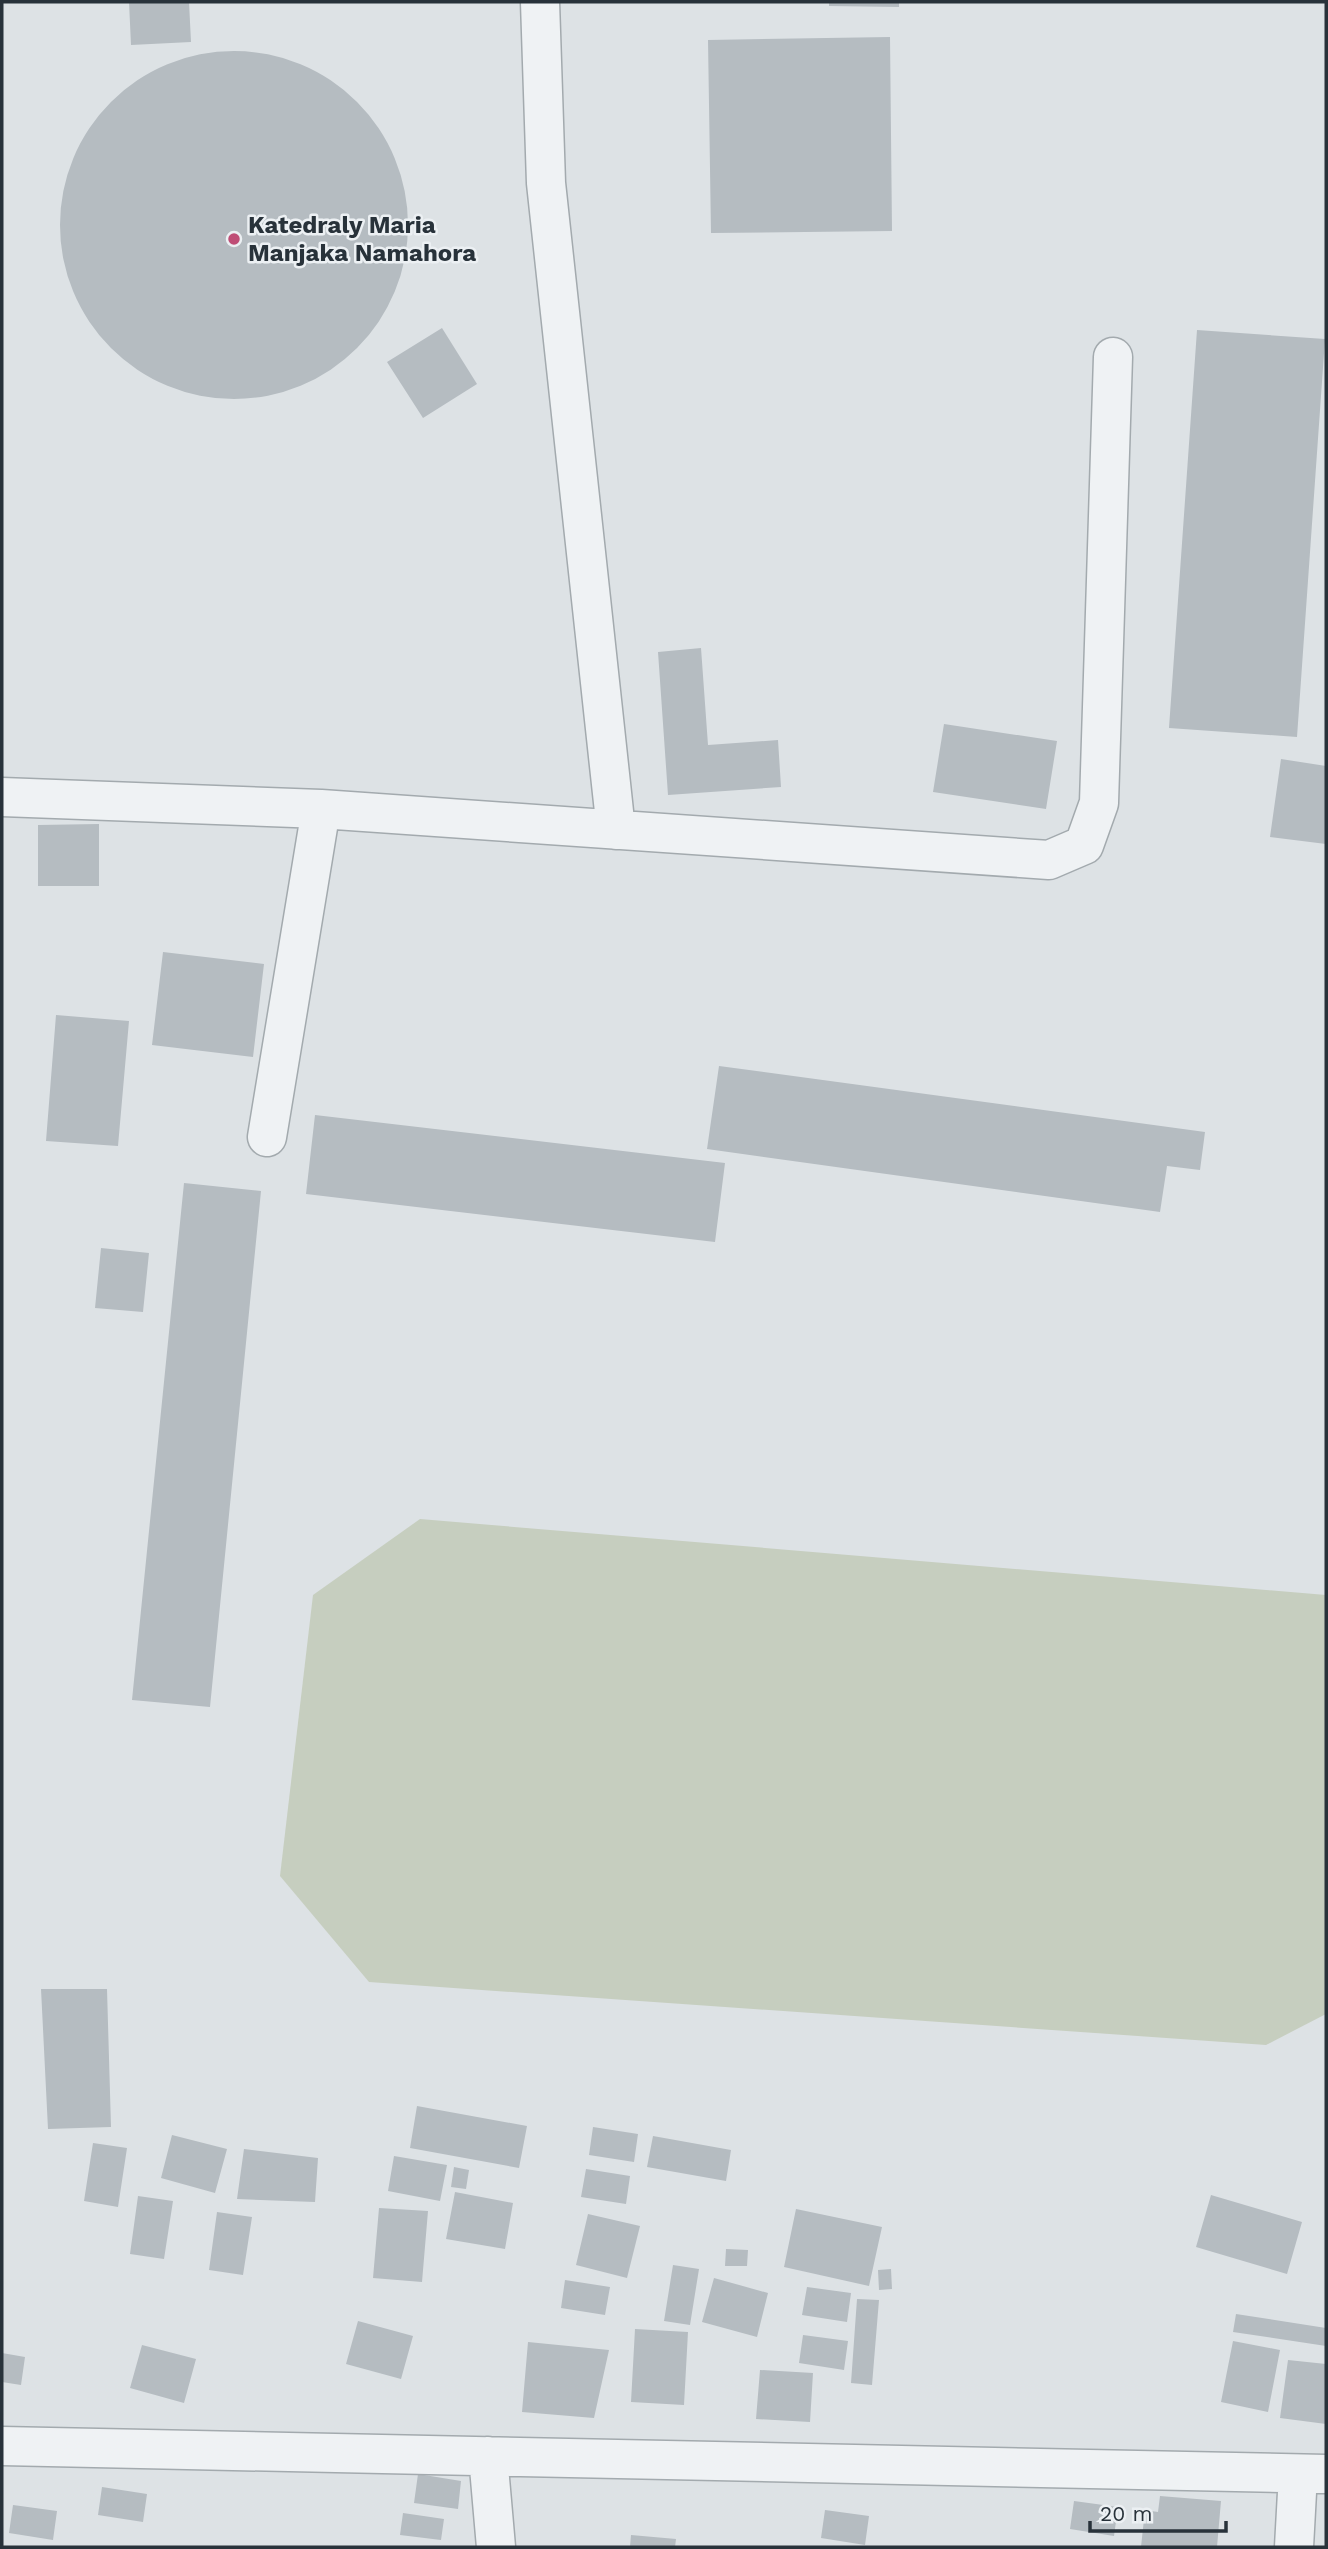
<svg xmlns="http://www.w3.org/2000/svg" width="1328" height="2549" font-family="'Work Sans',sans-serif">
<rect width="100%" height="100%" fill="#dde2e5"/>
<path fill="#c6cebf" d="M420,1519L1326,1595V2014L1266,2045L369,1982L280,1876L313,1595Z"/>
<path fill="#b5bcc1" d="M129,2H189L191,42L131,45Z
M829,2H899V7L829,6Z
M890,37L892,231L711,233L708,40Z
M60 225a174 174 0 1 1 348 0a174 174 0 1 1-348 0Z
M442,328L477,384L423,418L387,362Z
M1197,330L1325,339L1297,737L1169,728Z
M701,648L708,745L778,740L781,787L668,795L658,652Z
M944,724L1057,741L1046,809L933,792Z
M1281,759L1326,766V844L1270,837Z
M99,824V886H38V825Z
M163,952L264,964L253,1057L152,1045Z
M56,1015L129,1021L118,1146L46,1141Z
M719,1066L1205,1132L1200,1170L1167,1166L1160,1212L707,1149Z
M315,1115L725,1163L715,1242L306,1194Z
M184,1183L261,1191L210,1707L132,1700Z
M101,1248L149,1253L143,1312L95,1308Z
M41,1989H107L111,2127L48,2129Z
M417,2106L527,2126L519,2168L410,2148Z
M593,2127L638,2134L634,2162L589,2155Z
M172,2135L227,2149L215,2193L161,2178Z
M653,2136L731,2150L726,2181L647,2167Z
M93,2143L127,2148L118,2207L84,2201Z
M244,2149L318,2158L315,2202L237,2199Z
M394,2156L447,2165L440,2201L388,2191Z
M454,2167L469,2170L466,2189L451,2187Z
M586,2169L630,2176L626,2204L581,2197Z
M455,2192L513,2203L505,2249L446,2239Z
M1211,2195L1302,2222L1287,2274L1196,2247Z
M138,2196L173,2201L164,2259L130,2254Z
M379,2208L428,2211L422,2282L373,2278Z
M796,2209L882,2227L869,2286L784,2267Z
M217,2212L252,2217L243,2275L209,2270Z
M588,2214L640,2226L627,2278L576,2265Z
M726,2249L748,2250L747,2266H725Z
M673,2265L699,2269L690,2325L664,2321Z
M891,2269L892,2289L879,2290L878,2270Z
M714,2278L768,2293L757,2337L702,2322Z
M565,2280L610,2287L605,2315L561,2308Z
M807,2287L851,2293L847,2322L802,2315Z
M857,2299L879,2300L872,2385L851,2383Z
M1236,2314L1326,2328V2346L1233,2332Z
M358,2321L413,2336L401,2379L346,2364Z
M635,2329L688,2332L684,2405L631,2402Z
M803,2335L848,2341L844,2370L799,2363Z
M1233,2341L1280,2350L1268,2412L1221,2402Z
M528,2342L609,2350L594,2418L522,2412Z
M142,2345L196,2359L184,2403L130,2388Z
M2,2353L25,2357L21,2385L2,2382Z
M1288,2360L1326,2364V2424L1280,2418Z
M760,2370L813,2373L810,2422L756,2419Z
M418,2474L461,2481L458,2509L414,2503Z
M102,2487L147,2494L143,2522L98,2515Z
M1160,2496L1221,2501L1217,2547H1141L1145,2510L1158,2512Z
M1074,2501L1118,2507L1114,2536L1070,2529Z
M13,2505L57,2511L53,2540L9,2533Z
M825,2510L869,2516L865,2545L821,2538Z
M403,2513L444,2519L441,2540L400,2535Z
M631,2535L676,2539L675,2547H630Z"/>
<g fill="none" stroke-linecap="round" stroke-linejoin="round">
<g stroke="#a3aaae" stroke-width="41">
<path id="minor" d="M540,2L546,183L616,830
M2,797L321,809L1049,860L1084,845L1099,803L1113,357
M267,1137L321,809
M2,2446L1326,2474
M488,2456L496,2547
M1294,2547L1298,2474"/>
</g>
<use href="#minor" stroke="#eff2f4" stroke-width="38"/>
</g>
<circle fill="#bf4d76" stroke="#ecf0f3" stroke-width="2.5" cx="234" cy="239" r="7"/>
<g text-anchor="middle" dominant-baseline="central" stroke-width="5" stroke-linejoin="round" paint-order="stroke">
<g font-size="24" font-weight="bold" fill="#28323a" stroke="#ecf0f3" text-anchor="start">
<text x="248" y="225">Katedraly Maria<tspan x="248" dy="28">Manjaka Namahora</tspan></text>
</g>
</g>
<rect width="1328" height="2549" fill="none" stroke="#28323a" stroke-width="7"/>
<path d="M1090 2521v10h136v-10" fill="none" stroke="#28323a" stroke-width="3.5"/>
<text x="1100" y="2521" font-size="21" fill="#28323a" stroke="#ecf0f3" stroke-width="5" paint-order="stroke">20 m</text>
</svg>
